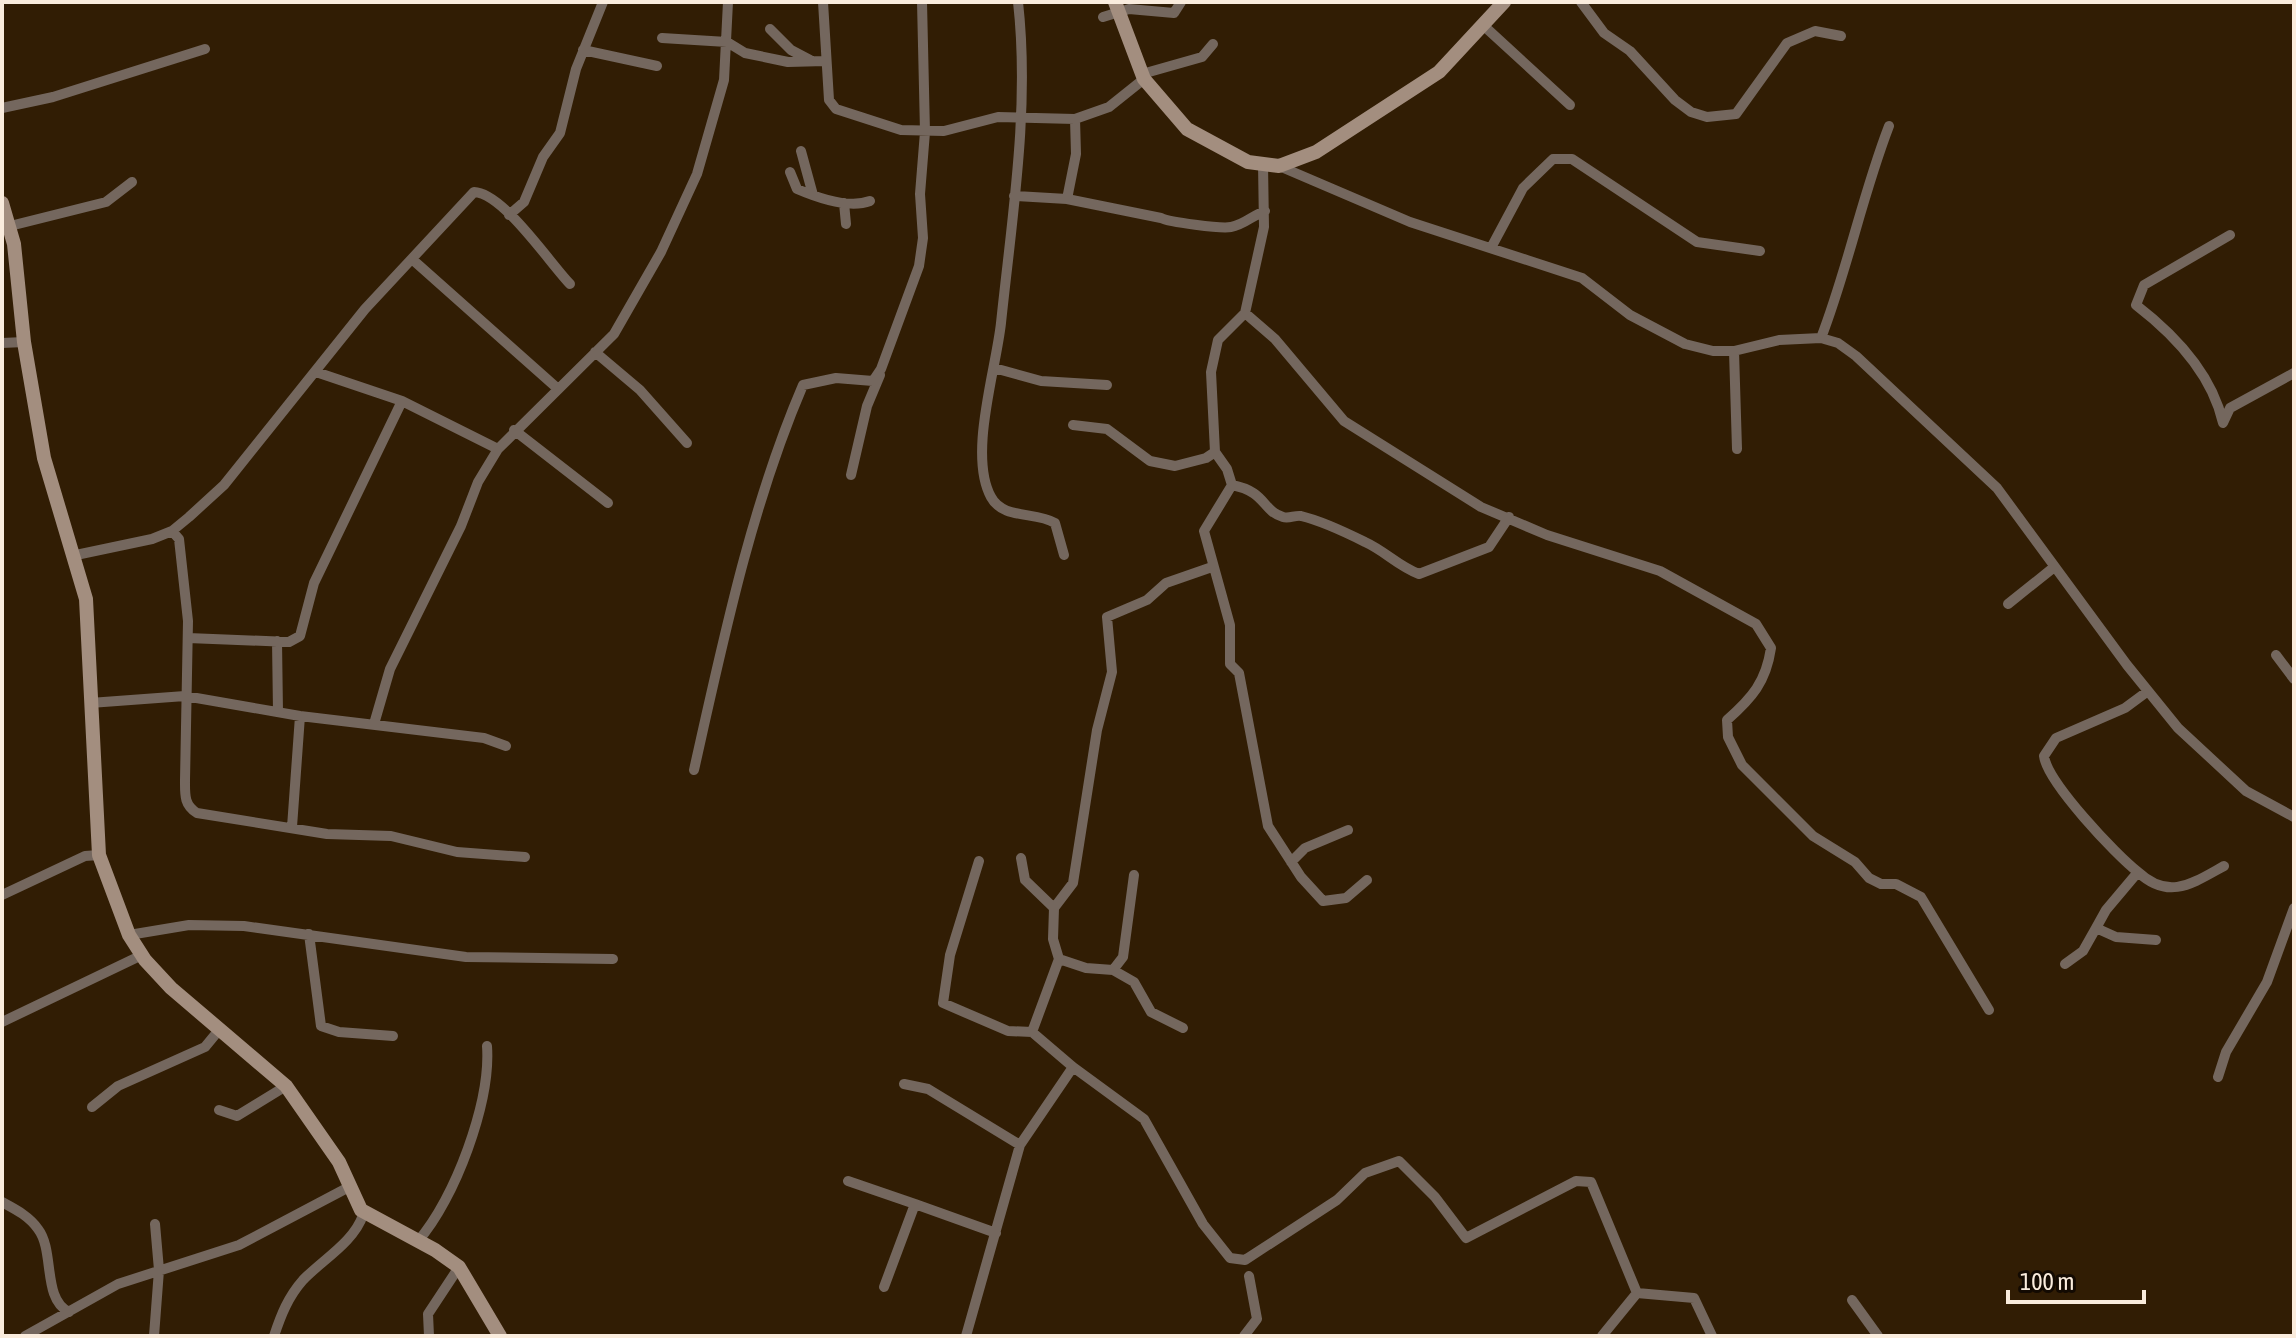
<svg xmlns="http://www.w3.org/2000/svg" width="2296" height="1338" font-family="'Asap Condensed',sans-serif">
<rect width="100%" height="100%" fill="#311d04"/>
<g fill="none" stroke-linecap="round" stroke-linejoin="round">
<path stroke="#74675e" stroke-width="10" d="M823,2L829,100L836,109L901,130L944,131L998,117L1075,119L1109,107L1144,79
M1018,2C1030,108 1012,217 1001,323C996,370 968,455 991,497C1003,520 1036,511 1055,523L1064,555
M1581,2L1604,33L1630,51L1675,100L1691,112L1707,117L1736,114L1787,43L1815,31L1841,36
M1103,17L1129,9L1174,13L1181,2
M1484,26L1570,105
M770,29L791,50L810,60
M662,38L727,42L745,53L788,62L825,61
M583,50L657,66
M1142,74L1202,57L1213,44
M2,108L53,97L205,49
M801,151L813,195
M1279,166L1410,222L1582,278L1630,315L1685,344L1713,351H1734L1779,340L1821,338L1838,343L1856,356L1997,488L2127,665L2178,728L2246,791L2294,817
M790,172L797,189C818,198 849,209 870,201
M1014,196L1067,199L1161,218C1169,222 1221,229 1231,227C1244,225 1253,215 1265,211
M1067,199L1076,154L1075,119
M844,203L846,224
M509,215L524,202L543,157L560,133L576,69L603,2
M10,226L106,202L132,182
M2230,235L2144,285L2136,305C2175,335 2212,374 2223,423L2230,408L2294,373
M1492,246L1523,188L1553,159H1572L1697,242L1760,251
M413,260L557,388
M1245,313L1264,227L1263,164
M1821,338C1848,268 1862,196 1889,126
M2,343L24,342
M1734,351L1737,449
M595,352L640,390L687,443
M994,368L1041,381L1107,385
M316,372L402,401L498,449
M1073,425L1107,429L1150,461L1175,466L1206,458L1215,452
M514,430L608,503
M851,475L867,406L880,375
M1232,485L1227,469L1215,452L1211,372L1218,340L1245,313L1275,339L1344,421L1481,507L1547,535L1660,571L1689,587L1756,624L1771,648C1766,682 1752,698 1727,720L1728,737L1742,765L1813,836L1855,862L1869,878L1881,884H1896L1921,897L1989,1010
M172,531L179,539L188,621L185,780C185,795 184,805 197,813L327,834L391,836L457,852L525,857
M76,555L152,539L172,531L189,517L224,485L365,309L474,192C503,193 549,262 570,284
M2008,604L2053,568
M188,638L289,642L300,636L314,583L402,401
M277,641L278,712
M2276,655L2294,679
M2148,691L2125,708L2056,738L2044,756C2047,782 2116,855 2138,872L2106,910L2096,928L2116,937L2156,940
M90,703L185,696L300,716L484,738L506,746
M374,724L390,669L461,526L478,482L498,449L614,334L661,252L697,174L724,80L728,2
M694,770C723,641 751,506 803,385L836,378L873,381L881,369L919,266L923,238L920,194L925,132L922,2
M292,827L300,716
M1021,858L1025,880L1054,908
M979,861L950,955L943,1003L1008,1031L1032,1032
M1291,862L1305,848L1348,830
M2138,872C2169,901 2193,883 2224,866
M1367,880L1346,898L1323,901L1301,877L1268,826L1239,673L1230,664V625L1204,531L1232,485C1267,492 1261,510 1283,517C1289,519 1295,515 1301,516C1322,521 1347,533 1365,542C1385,551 1398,566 1419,574L1489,547L1509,517
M2,895L85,856L99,855
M309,934L321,1026L339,1032L393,1036
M129,935L189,925L244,926L466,957L613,959
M1059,959L1032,1032L1073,1067
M2065,964L2083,951L2096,928
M1113,970L1123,957L1134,875
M2,1022L142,955
M1183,1028L1151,1012L1134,982L1113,970L1086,968L1059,959L1053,939L1054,908L1073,883L1097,730L1112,672L1107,617L1147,600L1166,583L1212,567
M2218,1077L2226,1052L2267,982L2294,908
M904,1084L928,1089L1020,1145
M92,1107L118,1086L205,1047L219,1030
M219,1110L237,1116L286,1086
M848,1181L915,1204
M2,1202C15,1209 29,1216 38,1229C55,1251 42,1299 69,1312
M418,1241C455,1199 491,1102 487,1046
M884,1287L915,1204L996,1233
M1637,1293L1694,1298L1712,1336
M1852,1300L1878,1336
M25,1336L118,1284L239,1245L349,1187
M154,1336L159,1270L155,1224
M274,1336C281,1315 288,1297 303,1280C322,1260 354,1242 363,1215L361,1210
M429,1336L428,1314L459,1267
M966,1336L1020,1145L1073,1067L1144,1119L1203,1224L1230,1258L1245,1260L1337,1200L1365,1173L1399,1161L1435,1197L1466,1238L1576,1181L1591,1182L1637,1293
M1244,1336L1257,1319L1249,1276
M1602,1336L1637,1293"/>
<path stroke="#a38e7f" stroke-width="14" d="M1115,2L1144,79L1187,129L1248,162L1279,166L1316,152L1439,72L1504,2
M2,203L14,244L24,342L44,458L86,599L99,855L129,935L145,960L171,988L286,1086L339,1162L361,1210L435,1250L459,1267L500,1336"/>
</g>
<rect width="2296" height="1338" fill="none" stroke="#faecdd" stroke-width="8"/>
<path d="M2008 1290v12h136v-12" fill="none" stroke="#faecdd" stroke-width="4"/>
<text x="2020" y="1290" font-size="24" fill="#faecdd" stroke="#130a02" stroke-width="6" paint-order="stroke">100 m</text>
</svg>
